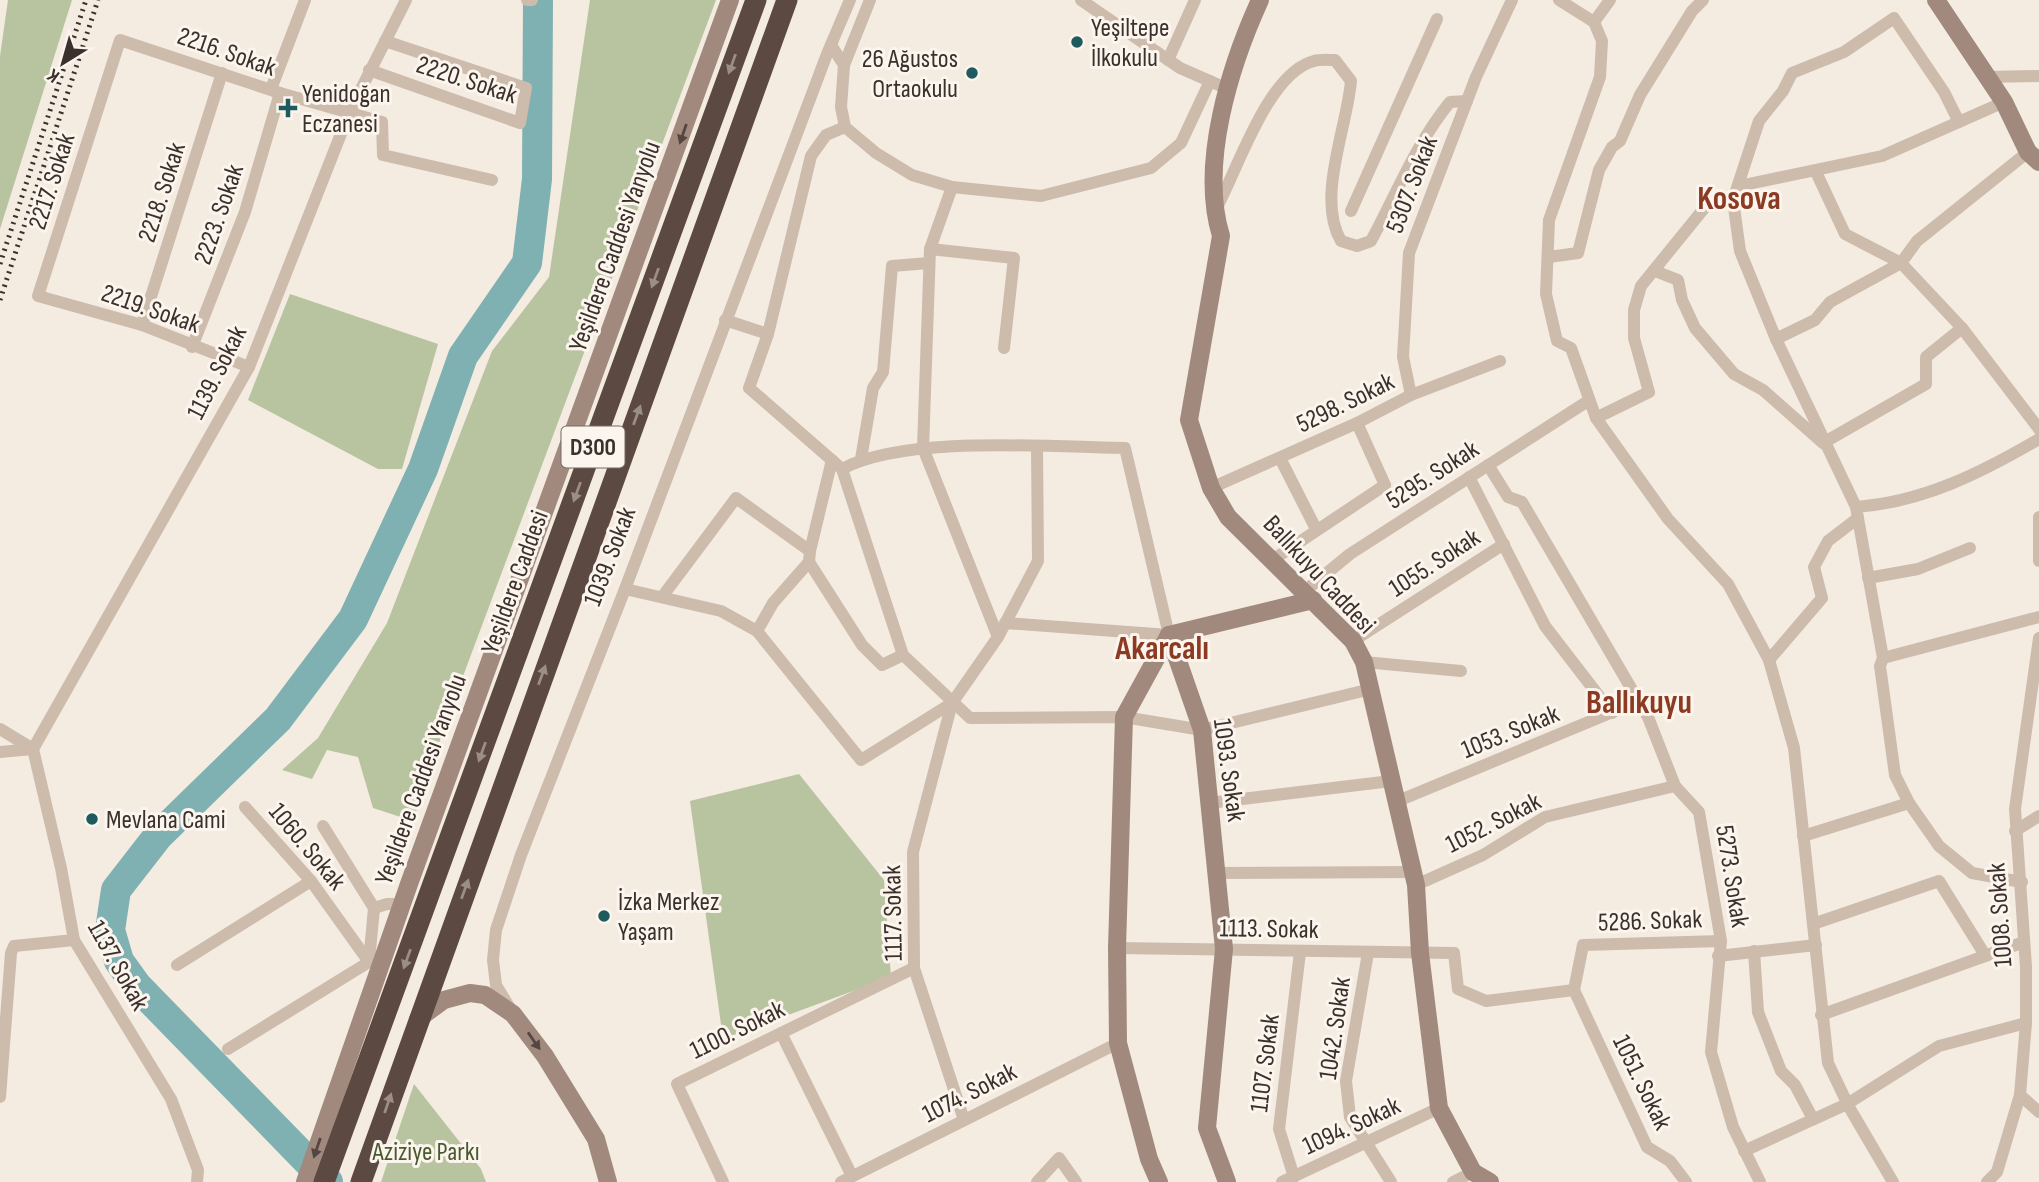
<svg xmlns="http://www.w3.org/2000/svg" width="2039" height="1182" viewBox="0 0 2039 1182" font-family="'Sofia Sans Condensed',sans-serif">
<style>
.green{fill:#b8c4a0}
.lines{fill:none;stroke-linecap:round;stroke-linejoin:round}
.river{stroke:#7fb0b2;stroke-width:30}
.street{stroke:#cdbbac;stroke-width:12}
.secondary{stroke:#a18a7d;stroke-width:18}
.highway{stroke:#5c4a42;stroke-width:21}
.rail{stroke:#3b302b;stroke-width:5;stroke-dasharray:2 5;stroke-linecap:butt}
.oneway{fill:#9c8e87}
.oneway2{fill:#544640}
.poi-dot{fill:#1f5a5e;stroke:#fbf5ee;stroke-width:2.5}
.labels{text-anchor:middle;stroke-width:6;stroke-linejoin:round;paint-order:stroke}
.shield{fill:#fbf5ee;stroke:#756b66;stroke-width:2}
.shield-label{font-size:24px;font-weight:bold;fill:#3b302b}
.poi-label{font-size:26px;fill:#3b302b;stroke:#fbf5ee;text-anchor:start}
.street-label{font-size:26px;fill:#3b302b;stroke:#fbf5ee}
.park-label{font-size:26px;fill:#4a5a2e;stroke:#fbf5ee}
.district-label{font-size:33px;font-weight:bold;fill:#8c3b22;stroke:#fbf5ee}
</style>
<rect width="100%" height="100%" fill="#f4ebe1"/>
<g class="green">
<polygon points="8,0 72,0 0,229 0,56"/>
<polygon points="590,0 716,0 447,719 413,821 373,808 358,757 327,750 312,779 282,770 318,738 387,623 492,351 549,277"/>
<polygon points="290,294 438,344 402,469 378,469 248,400"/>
<polygon points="799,774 884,880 891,977 723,1039 690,801"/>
<polygon points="414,1084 481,1169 486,1182 381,1182"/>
</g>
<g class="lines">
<polyline class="river" points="328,1182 137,986 119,961 110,930 116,890 158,836 278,719 353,619 423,469 463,356 527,263 537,179 538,0"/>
<g class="street">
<polyline points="527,0 532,0"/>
<polyline points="1081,0 1180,68 1228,89"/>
<polyline points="1559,0 1594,22"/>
<polyline points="1610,0 1594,22 1602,41 1600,77 1549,220 1546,294 1557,341 1571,348 1596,418 1668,519 1728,584 1769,660 1794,748 1828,1063 1849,1107 1893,1182"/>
<polyline points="831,45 844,65 841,107 845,127 876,153 912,175 952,187 1041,196 1151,168 1181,143 1210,81"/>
<polyline points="1168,60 1195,0"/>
<polyline points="844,65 870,0"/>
<polyline points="369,70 520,123 526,88 385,41"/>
<polyline points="1986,77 2039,76"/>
<polyline points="271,89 305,0"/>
<polyline points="1959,122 1944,92 1894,18 1844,52 1792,73 1783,91 1759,121 1733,200 1740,251 1776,339 1856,507 1883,658 1880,666 1895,775 1909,803 1939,846 1972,873 2022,882"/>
<polyline points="1816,172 1845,234 1901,263 1962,328 2039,429"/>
<polyline points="1739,186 1882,156 2004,102"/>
<polyline points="952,187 930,249 923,448 998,637"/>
<path d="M1215,211C1237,172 1267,73 1314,61C1320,59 1329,60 1335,60L1351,81C1347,128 1316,198 1341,241L1357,246L1371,241C1397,193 1415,145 1450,102L1467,101"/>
<polyline points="1351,211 1437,19"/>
<polyline points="930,249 1014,258 1004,348"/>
<polyline points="1549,257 1578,253 1599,170 1612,147 1620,141 1640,95 1692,11 1703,0"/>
<polyline points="1655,271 1678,280 1682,300 1695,328 1734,374 1763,390 1823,443 1926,384 1926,357 1962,328"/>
<polyline points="725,320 768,334 749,388 842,469 903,655 970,718 1124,717 1202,730 1371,689"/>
<polyline points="142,325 222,73"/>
<polyline points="768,334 811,156 826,135 845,127"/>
<polyline points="1776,339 1815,320 1830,302 1901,263 1917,241 2028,152"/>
<polyline points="192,347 245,212 280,93"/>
<polyline points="249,367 142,325 38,296 120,40 280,93 382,122 383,155 492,180"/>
<polyline points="1411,395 1403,357 1409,253 1476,77 1512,0"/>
<polyline points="1596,418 1649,392 1634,338 1634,310 1641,286 1706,206 1733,200"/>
<polyline points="1280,458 1316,529"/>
<polyline points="861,459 873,388 883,372 892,266 929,263"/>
<polyline points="1488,465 1508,497 1522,502 1648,717 1675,786 1699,812 1721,941 1711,1052 1733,1127 1760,1182"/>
<path d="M842,469C906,435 1050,447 1125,448L1169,635L1005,623"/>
<polyline points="1469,477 1545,626 1612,713"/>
<polyline points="1211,488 1357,423 1411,395 1500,361"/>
<path d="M1856,507C1923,502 1981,473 2039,439"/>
<polyline points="2039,517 2039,561"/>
<polyline points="810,551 832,460"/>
<polyline points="1274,559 1385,485 1357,423"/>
<polyline points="809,562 862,645 882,665 903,655"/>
<polyline points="1868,578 1918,569 1970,548"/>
<polyline points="625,589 721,611 757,631 861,760 952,703 998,637 1038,561 1037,447"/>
<polyline points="1305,591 1350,554 1588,401"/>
<polyline points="662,597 736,498 810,551 809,562 773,603 757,631"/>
<polyline points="1353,641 1504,544"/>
<polyline points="1883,658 2039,617"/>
<polyline points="1769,660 1822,598 1814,567 1828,541 1858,518"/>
<polyline points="1364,662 1461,671"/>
<polyline points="952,703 913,852 914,968 964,1120"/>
<polyline points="0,729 33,749 249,367 350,111 406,0"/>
<polyline points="0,752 33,749 61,868 74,940 171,1099 198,1170 197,1182"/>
<polyline points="1398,801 1639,701"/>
<polyline points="1209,803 1391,781"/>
<polyline points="245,807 311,881 369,962"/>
<polyline points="323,826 374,908 369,962"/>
<polyline points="2015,831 2039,816"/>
<polyline points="1803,836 1909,803"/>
<polyline points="1217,873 1412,872"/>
<polyline points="1416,885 1483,855 1545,817 1675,786"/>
<polyline points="374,908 387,904 402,904"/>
<polyline points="1813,924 1939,881 1985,955"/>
<polyline points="1117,948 1454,953 1458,989 1486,1001 1574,990"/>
<polyline points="1754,951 1758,1012 1781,1071 1795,1085 1813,1119"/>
<polyline points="1368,953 1346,1081 1350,1117 1391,1182"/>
<polyline points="1718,956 1816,945"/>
<polyline points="177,965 311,881"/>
<polyline points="1574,990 1647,1147 1670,1161 1686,1182"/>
<polyline points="1574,990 1583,945 1721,941"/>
<polyline points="511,1010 496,985 493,960 496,930 521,855 625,589 827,54 850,0"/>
<polyline points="1821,1015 2024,942"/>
<polyline points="781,1033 852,1176"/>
<polyline points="228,1049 369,962"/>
<polyline points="2020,1095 2039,1112"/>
<polyline points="0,1097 11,953 14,946 74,940"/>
<polyline points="1744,1151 1847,1104 1939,1046 2026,1023"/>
<polyline points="1294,1177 1279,1129 1300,952"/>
<polyline points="723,1182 677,1084 914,968"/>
<polyline points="841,1182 1118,1043"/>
<polyline points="1037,1182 1059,1158 1076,1182"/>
<polyline points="1282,1182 1439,1108"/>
<polyline points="1453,1182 1473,1172"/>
<polyline points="1987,1182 1997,1172 2020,1095 2026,1023 2026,967 2015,809 2039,638"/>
</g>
<g class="secondary">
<path d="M1260,0C1230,66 1199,164 1221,236L1189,420L1211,488L1228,517L1353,641L1364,662L1416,885L1420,953L1439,1108L1473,1172L1490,1182"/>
<polyline points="1936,0 2004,102 2028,152 2039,162"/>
<polyline points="1169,635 1202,730 1224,949 1207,1128 1227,1182"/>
<polyline points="1169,635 1313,600"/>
<polyline points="418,1019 444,1000 470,993 485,995 513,1014 545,1056 596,1139 608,1182"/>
<polyline points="305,1182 409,884 730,0"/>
<polyline points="1159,1182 1149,1159 1118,1043 1117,948 1124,717 1169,635"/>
</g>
<g class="highway">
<polyline points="324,1182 756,0"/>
<polyline points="361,1182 787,0"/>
</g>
<g class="rail">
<polyline points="0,264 86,0"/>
<polyline points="0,300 98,0"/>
</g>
</g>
<defs><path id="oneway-solid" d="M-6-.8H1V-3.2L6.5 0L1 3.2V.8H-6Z" transform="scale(1.75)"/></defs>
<g class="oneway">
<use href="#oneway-solid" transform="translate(732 64) rotate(110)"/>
<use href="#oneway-solid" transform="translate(655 278) rotate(110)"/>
<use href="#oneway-solid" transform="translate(637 415) rotate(-70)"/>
<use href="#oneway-solid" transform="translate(577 492) rotate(110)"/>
<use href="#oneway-solid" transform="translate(542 675) rotate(-70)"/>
<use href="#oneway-solid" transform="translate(482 752) rotate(110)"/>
<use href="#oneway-solid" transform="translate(465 889) rotate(-70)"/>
<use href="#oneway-solid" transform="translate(407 959) rotate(110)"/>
<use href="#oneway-solid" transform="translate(388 1103) rotate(-71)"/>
</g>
<g class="oneway2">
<use href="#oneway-solid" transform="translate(683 134) rotate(109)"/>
<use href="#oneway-solid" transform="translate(534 1041) rotate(55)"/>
<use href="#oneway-solid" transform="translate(317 1148) rotate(109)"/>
</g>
<g class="poi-dot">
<circle cx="1077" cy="42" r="7"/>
<circle cx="972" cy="73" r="7"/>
<path d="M284.5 97.5h7v7h7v7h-7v7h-7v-7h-7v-7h7z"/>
<circle cx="92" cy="819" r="7"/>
<circle cx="604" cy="916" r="7"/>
</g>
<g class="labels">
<rect class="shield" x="561.5" y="426.5" width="63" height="41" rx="5"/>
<g class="shield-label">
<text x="593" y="455">D300</text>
</g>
<g class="poi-label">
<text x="1091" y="36">Yeşiltepe<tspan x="1091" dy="30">İlkokulu</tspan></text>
<text x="958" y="67" text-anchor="end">26 Ağustos<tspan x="958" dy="30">Ortaokulu</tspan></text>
<text x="302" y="102">Yenidoğan<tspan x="302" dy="30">Eczanesi</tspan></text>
<text x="106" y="828">Mevlana Cami</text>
<text x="618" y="910">İzka Merkez<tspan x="618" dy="30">Yaşam</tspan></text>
</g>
<g class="street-label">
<text transform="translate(227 51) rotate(19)" y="9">2216. Sokak</text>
<text transform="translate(467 79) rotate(18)" y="9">2220. Sokak</text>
<text transform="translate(51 181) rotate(-72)" y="9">2217. Sokak</text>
<text transform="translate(1411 184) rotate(-69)" y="9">5307. Sokak</text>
<text transform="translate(161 192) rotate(-72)" y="9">2218. Sokak</text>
<text transform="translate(218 214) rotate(-71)" y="9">2223. Sokak</text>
<text transform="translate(614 246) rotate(-70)" y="9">Yeşildere Caddesi Yanyolu</text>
<text transform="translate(151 308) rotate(19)" y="9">2219. Sokak</text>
<text transform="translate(216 372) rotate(-63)" y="9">1139. Sokak</text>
<text transform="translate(1345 402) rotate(-26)" y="9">5298. Sokak</text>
<text transform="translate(1432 474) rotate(-33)" y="9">5295. Sokak</text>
<text transform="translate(609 556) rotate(-69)" y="9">1039. Sokak</text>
<text transform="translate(1434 562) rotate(-33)" y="9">1055. Sokak</text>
<text transform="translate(1320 574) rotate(47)" y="9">Ballıkuyu Caddesi</text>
<text transform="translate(514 582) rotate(-70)" y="9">Yeşildere Caddesi</text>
<text transform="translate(1510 731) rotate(-22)" y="9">1053. Sokak</text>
<text transform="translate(1230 770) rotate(82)" y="9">1093. Sokak</text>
<text transform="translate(420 779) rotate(-70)" y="9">Yeşildere Caddesi Yanyolu</text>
<text transform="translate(1493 822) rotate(-27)" y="9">1052. Sokak</text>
<text transform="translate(308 846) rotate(50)" y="9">1060. Sokak</text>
<text transform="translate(1733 876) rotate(81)" y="9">5273. Sokak</text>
<text transform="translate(892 913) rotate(-91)" y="9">1117. Sokak</text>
<text transform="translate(1999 915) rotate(-94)" y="9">1008. Sokak</text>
<text transform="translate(1650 920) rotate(-2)" y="9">5286. Sokak</text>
<text transform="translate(1269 928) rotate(1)" y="9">1113. Sokak</text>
<text transform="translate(119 965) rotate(61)" y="9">1137. Sokak</text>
<text transform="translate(1334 1028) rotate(-82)" y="9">1042. Sokak</text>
<text transform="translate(737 1029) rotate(-26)" y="9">1100. Sokak</text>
<text transform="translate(1264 1063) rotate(-83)" y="9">1107. Sokak</text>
<text transform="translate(1643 1082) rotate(64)" y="9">1051. Sokak</text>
<text transform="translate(969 1092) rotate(-27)" y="9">1074. Sokak</text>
<text transform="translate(1351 1125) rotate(-25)" y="9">1094. Sokak</text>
</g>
<g class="park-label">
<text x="426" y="1160">Aziziye Parkı</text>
</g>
<g class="district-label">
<text x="1739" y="209">Kosova</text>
<text x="1162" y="659">Akarcalı</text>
<text x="1639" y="713">Ballıkuyu</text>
</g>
</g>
<g transform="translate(63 63) rotate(217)" stroke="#fbf5ee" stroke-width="5" paint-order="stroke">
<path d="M0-5L12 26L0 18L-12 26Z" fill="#3b302b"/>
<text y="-10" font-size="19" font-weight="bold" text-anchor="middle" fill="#3b302b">K</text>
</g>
</svg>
